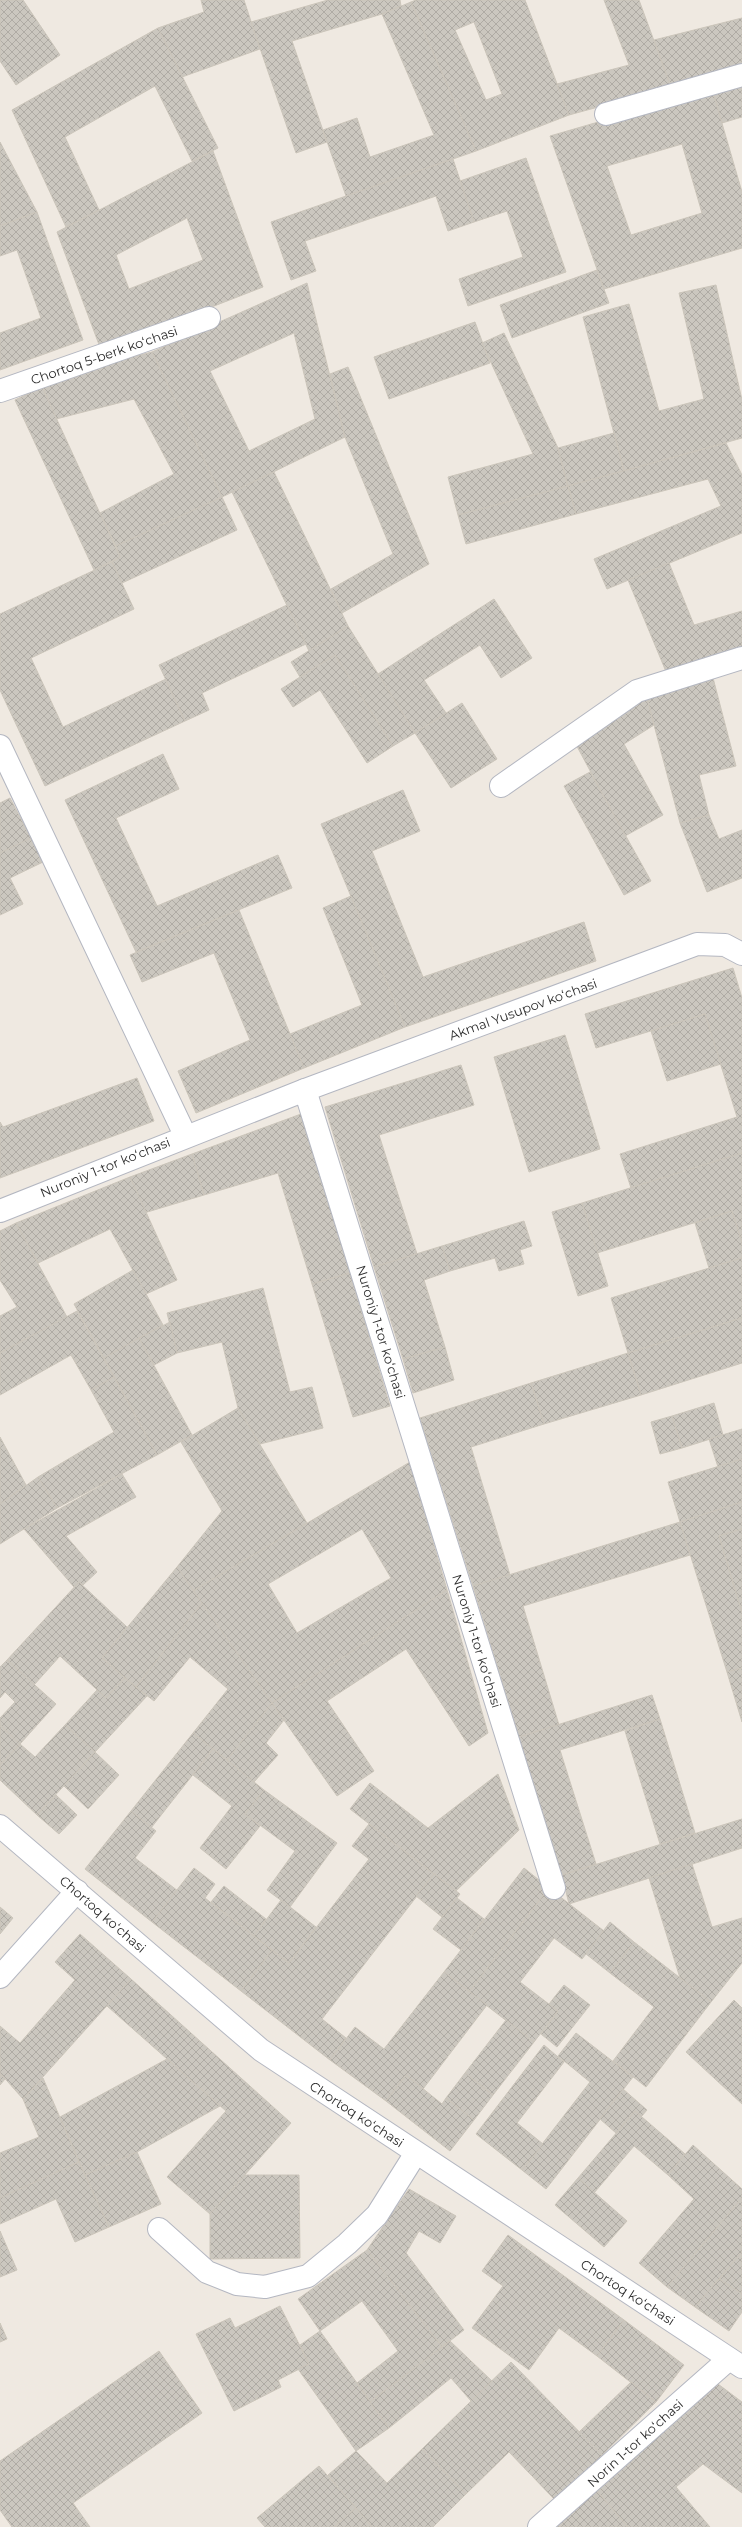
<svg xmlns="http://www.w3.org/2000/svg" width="742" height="2527" viewBox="0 0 742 2527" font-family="Montserrat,sans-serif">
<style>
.building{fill:url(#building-cross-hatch);stroke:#cbc5ba;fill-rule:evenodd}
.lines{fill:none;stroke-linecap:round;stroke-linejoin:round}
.minor-casing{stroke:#b4b7c1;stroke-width:24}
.tertiary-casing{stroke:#b4b7c1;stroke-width:24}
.secondary-casing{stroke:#b4b7c1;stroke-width:24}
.minor{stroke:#fff;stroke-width:22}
.tertiary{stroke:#fff;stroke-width:22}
.secondary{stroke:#fff;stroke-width:22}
.labels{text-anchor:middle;stroke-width:4;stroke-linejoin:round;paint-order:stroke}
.street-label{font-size:13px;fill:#2e2e2e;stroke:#fff}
</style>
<defs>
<pattern id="building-cross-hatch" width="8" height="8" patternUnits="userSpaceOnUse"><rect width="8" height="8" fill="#cbc7bf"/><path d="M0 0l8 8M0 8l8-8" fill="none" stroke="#afaba4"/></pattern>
</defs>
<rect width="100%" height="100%" fill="#efe9e1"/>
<g class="building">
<polygon points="0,0 23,0 60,55 16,85 0,61"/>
<polygon points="201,0 244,0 260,49 182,77 158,28 204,12"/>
<polygon points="328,0 400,0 401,6 382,14 292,41 327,142 296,153 251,22"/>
<path d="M416,0H525L569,115L476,151L411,2ZM474,22L502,94L486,100L455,30Z"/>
<polygon points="604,0 639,0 671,87 569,115 557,84 629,65"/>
<polygon points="411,2 476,151 346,196 323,130 357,118 370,157 434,135 382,14"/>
<polygon points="742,18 742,69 671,87 654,40"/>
<polygon points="158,28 218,148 192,161 155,86 65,137 99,210 66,227 12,110"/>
<polygon points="742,80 742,117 722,123 712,89"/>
<path d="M712,89L742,192V248L604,289L550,136ZM682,144L702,213L631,235L607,166Z"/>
<polygon points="0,142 37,212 0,226"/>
<path d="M213,151L263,287L101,350L57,232ZM187,218L203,260L129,289L116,255Z"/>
<polygon points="526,158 566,272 468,306 459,279 523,257 507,211 474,222 460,181"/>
<polygon points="453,159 474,222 448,231 436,196 305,241 316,271 291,280 271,222"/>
<polygon points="37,212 83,340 0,370 0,333 41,318 17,250 0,256 0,226"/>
<polygon points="597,270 609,303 512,338 500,305"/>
<path d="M307,283L345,437L222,497L152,352ZM294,333L315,419L249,451L210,371Z"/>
<polygon points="716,285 742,400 742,438 624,471 583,317 629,304 659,411 704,399 679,293"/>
<polygon points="475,322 490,363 389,399 374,357"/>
<polygon points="504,333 558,448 568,486 458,515 448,477 533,454 482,343"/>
<polygon points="152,352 222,497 116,546 100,513 174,474 134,399 56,419 40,380"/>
<polygon points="348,367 429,564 342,613 331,589 393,554 345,437 330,374"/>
<polygon points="42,387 120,557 94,570 15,400"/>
<polygon points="614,433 624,471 568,486 558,448"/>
<polygon points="726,443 742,475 742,533 607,589 594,559 721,506 708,479 576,514 568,486"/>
<polygon points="274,472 348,626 309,651 232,492"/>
<polygon points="568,486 576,514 466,544 458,515"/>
<polygon points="222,497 237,530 122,583 112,562 120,557 116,546"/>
<polygon points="112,562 134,609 31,658 63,727 166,679 185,721 45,786 0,690 0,614"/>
<polygon points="669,563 694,625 742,611 742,653 667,674 628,580"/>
<polygon points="494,599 532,658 501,678 480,645 424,680 446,713 415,733 378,674"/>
<polygon points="287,605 306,644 202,693 209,710 185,721 159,665"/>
<polygon points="348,626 415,733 393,746 335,655 300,677 291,662"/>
<polygon points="335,655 393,746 367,763 320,690 293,707 281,689"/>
<polygon points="712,674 736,766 699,775 709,815 680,823 645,691"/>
<polygon points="645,691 654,725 624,744 663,815 625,836 572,737"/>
<polygon points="462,703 497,759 451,788 415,733"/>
<polygon points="163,754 179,789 116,818 157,906 278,855 292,888 136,952 65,800"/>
<polygon points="590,772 651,881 624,895 564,786"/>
<polygon points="403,790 420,831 372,851 423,977 584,922 596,961 405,1027 321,824"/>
<polygon points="10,798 31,838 0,853 0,803"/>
<polygon points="709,815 719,839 742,830 742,878 707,892 680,823"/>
<polygon points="31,838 43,862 10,878 23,904 0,915 0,853"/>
<polygon points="351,896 405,1027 304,1068 290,1034 362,1005 323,908"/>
<polygon points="239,910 304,1068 196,1113 178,1071 250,1040 214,953 142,982 130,955"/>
<polygon points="733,968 742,998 742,1153 631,1188 620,1154 737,1117 705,1014 596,1048 585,1014"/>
<polygon points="705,1014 721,1064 667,1081 651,1031"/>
<polygon points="565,1035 600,1149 529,1172 494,1057"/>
<polygon points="461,1065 474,1105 379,1135 417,1254 374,1267 325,1107"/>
<polygon points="137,1078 154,1121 0,1178 0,1122 3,1127"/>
<polygon points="301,1114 350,1273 312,1284 278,1173 204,1195 192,1154"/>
<polygon points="742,1153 742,1243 732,1211 597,1253 582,1203"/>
<polygon points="192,1154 204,1195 144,1213 130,1177"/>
<polygon points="130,1177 177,1280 146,1294 110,1229 38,1263 16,1223"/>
<polygon points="582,1203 608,1286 578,1296 552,1212"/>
<polygon points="732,1211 742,1243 742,1258 709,1268 695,1223"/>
<polygon points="524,1221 532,1246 520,1250 524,1264 499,1271 495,1258 450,1271 442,1246"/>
<polygon points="16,1223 67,1317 0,1353 0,1316 17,1307 0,1280 0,1231"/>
<polygon points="442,1246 450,1271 424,1280 445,1347 403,1359 374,1267"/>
<polygon points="742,1258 742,1318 628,1353 611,1298"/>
<polygon points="133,1270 163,1325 104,1358 74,1304"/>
<polygon points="350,1273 390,1406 353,1417 312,1284"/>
<polygon points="263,1288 290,1392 312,1387 323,1428 260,1444 238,1408 222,1342 177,1353 167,1313"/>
<polygon points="77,1311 114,1377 91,1390 71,1355 0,1395 0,1353"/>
<polygon points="742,1318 742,1363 641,1395 628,1353"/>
<polygon points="170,1322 177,1353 154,1365 139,1338"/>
<polygon points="139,1338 192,1435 157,1455 104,1358"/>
<polygon points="445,1347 454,1380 413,1393 403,1359"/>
<polygon points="628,1353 641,1395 544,1424 531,1383"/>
<polygon points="114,1377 157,1455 57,1508 38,1477 114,1432 91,1390"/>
<polygon points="531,1383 544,1424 471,1447 510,1575 473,1586 420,1418"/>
<polygon points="714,1403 723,1435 682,1448 672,1416"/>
<polygon points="238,1408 307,1523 193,1591 177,1567 222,1511 181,1442"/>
<polygon points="672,1416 682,1448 660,1454 651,1422"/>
<polygon points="742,1429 742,1459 718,1467 709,1439"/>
<polygon points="0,1437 26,1485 0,1504"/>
<polygon points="742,1459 742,1502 680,1522 668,1482"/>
<path d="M410,1462L447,1590L272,1703L193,1591ZM362,1529L391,1578L297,1633L268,1584Z"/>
<polygon points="122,1474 136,1497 66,1536 97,1572 83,1585 79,1582 74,1587 24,1529"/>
<polygon points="38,1477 57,1508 0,1544 0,1504"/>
<polygon points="742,1502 742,1529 719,1536 742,1612 742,1668 727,1672 680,1522"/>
<polygon points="680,1522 690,1555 523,1606 559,1725 519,1737 473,1586"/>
<polygon points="742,1529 742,1612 719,1536"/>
<polygon points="177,1567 202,1603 136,1687 102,1658"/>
<polygon points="79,1582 127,1627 102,1658 125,1678 106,1698 60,1656 34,1685 7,1660"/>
<polygon points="447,1590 488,1733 469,1746 406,1649 327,1701 374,1771 337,1796 272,1703"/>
<polygon points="202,1603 272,1703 227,1760 193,1733 228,1689 190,1657 154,1701 136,1687"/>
<polygon points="7,1660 56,1704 20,1744 0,1725 0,1718 15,1702 5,1692 0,1698 0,1667"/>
<polygon points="742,1668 742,1722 727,1672"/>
<polygon points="125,1678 147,1696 95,1752 65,1725 97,1690 106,1698"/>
<polygon points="652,1695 660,1719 560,1750 596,1864 562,1875 519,1737"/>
<polygon points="272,1703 284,1720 266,1743 278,1755 254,1782 227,1760"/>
<polygon points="660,1719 695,1833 660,1844 625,1731"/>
<polygon points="0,1725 20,1744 0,1765"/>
<polygon points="65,1725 95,1752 37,1815 0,1780 0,1765 20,1744 35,1757"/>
<polygon points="193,1733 213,1749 151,1828 131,1811"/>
<polygon points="213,1749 264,1790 245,1814 260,1826 226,1869 200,1848 232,1806 193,1775"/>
<polygon points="95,1752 119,1775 88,1809 64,1786"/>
<polygon points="498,1774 519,1830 456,1891 350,1809 370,1783 428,1828"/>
<polygon points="264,1790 337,1843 290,1907 267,1890 295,1851 245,1814"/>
<polygon points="56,1795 77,1815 59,1834 37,1815"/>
<polygon points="131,1811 156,1831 135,1858 178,1891 152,1922 85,1869"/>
<polygon points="742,1819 742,1848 569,1904 562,1875"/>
<polygon points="369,1824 434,1874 322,2019 346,2038 330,2060 241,1991 272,1950 289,1963 369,1859 352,1846"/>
<polygon points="692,1864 712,1927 742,1918 742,1963 711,2002 680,1978 649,1878"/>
<polygon points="194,1868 215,1884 205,1898 272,1950 241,1991 152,1922"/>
<polygon points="524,1868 549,1888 469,1992 444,1972"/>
<polygon points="434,1874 460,1894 442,1917 416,1896"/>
<polygon points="224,1886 266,1919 254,1936 211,1902"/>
<polygon points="549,1888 604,1931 582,1959 554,1938 520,1982 558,2011 534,2042 469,1992"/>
<polygon points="457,1898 484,1919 461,1950 433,1929"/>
<polygon points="281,1900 316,1927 289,1963 254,1936"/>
<polygon points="0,1907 13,1918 0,1934"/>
<polygon points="610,1922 634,1942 610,1973 586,1954"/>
<polygon points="80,1934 131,1979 23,2099 0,2073 0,2026 20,2043 75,1980 55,1962"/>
<polygon points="634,1942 711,2002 646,2087 613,2061 654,2007 610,1973"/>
<polygon points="444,1972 487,2005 423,2089 406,2075 386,2101 330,2060 355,2027 384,2049"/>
<polygon points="131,1979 291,2123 210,2214 167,2177 226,2111 107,2006"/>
<polygon points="564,1985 590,2005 557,2047 541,2034 558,2011 549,2004"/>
<polygon points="734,2000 742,2008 742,2104 686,2052"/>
<polygon points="506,2020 534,2042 493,2095 465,2073"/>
<polygon points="576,2033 633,2077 546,2189 522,2170 590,2082 558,2056"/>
<polygon points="544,2045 564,2062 517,2123 543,2144 522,2170 476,2134"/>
<polygon points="167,2059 220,2106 137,2152 85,2175 60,2117"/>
<polygon points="0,2073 5,2079 0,2085"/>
<polygon points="465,2073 493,2095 474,2120 446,2098"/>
<polygon points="406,2075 442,2104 446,2098 474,2120 450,2151 386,2101"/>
<polygon points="43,2078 79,2162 0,2198 0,2153 39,2137 23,2099"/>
<polygon points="623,2089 647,2110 641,2117 635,2111 616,2133 600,2119"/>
<polygon points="635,2111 685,2154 668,2175 634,2146 594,2193 578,2178"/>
<polygon points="693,2145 742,2189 742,2198 667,2287 639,2263 694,2199 668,2175"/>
<polygon points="137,2152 161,2204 109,2227 85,2175"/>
<polygon points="79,2162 109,2227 75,2242 56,2199 0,2224 0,2198"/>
<polygon points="245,2175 299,2175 300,2258 210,2259 210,2214"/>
<polygon points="578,2178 627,2221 604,2247 555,2205"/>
<polygon points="409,2189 456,2216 440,2243 419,2231 406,2253 464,2330 442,2347 367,2250"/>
<polygon points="742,2198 742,2252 695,2307 667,2287"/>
<polygon points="0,2231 17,2270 0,2277"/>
<polygon points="508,2235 624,2320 597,2356 559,2328 529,2370 472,2328 503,2286 482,2271"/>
<polygon points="367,2250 442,2347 370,2402 357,2383 398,2351 362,2301 320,2331 298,2299"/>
<polygon points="742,2252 742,2294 719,2279"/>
<polygon points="719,2279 742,2294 742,2312 729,2331 695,2307"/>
<polygon points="280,2306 309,2364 278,2380 281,2387 234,2411 196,2334 230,2318 235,2328"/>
<polygon points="624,2320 684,2365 656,2402 597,2356"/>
<polygon points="0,2323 7,2339 0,2342"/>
<polygon points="320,2331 389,2428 356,2451 298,2369 309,2364 300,2345"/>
<polygon points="450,2341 492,2381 471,2401 451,2378 389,2428 370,2402"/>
<polygon points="159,2351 202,2413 73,2503 90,2527 12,2527 0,2510 0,2461"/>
<polygon points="511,2362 602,2455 555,2500 509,2452 466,2494 422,2449"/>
<polygon points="631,2382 656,2402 602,2455 579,2432"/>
<polygon points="718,2384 742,2402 742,2493 703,2464 676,2487 710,2527 628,2527 596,2490"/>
<polygon points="422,2449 466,2494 433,2527 372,2527 328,2475 356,2451 387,2483"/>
<polygon points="319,2466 356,2508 334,2527 265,2527 257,2518"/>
<polygon points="596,2490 628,2527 553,2527"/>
<polygon points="356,2508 372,2527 334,2527"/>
</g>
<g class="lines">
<defs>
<g id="minor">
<polyline points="606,114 742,75"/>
<polyline points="0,391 209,318"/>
<polyline points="0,746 185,1135"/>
<polyline points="501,786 637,691 742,658"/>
<polyline points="305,1090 697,944 725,945 742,954"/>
<polyline points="0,1211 305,1090 554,1888"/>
<polyline points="0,1977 77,1891"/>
<polyline points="159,2229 207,2272 237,2284 265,2287 308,2276 347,2244 377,2215 416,2153"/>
</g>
<polyline id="tertiary" points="539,2527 729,2359"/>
<polyline id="secondary" points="0,1826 261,2050 742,2367"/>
</defs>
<use href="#minor" class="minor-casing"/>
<use href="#tertiary" class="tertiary-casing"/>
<use href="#secondary" class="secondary-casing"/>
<use href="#minor" class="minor"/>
<use href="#tertiary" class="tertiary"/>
<use href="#secondary" class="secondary"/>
</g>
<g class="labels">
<g class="street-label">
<text transform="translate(104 355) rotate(-19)" y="5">Chortoq 5-berk koʻchasi</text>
<text transform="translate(523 1009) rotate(-20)" y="5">Akmal Yusupov koʻchasi</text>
<text transform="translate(105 1167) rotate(-22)" y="5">Nuroniy 1-tor koʻchasi</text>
<text transform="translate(381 1332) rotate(73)" y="5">Nuroniy 1-tor koʻchasi</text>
<text transform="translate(477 1641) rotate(73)" y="5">Nuroniy 1-tor koʻchasi</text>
<text transform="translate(103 1914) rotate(41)" y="5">Chortoq koʻchasi</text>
<text transform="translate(357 2114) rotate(33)" y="5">Chortoq koʻchasi</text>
<text transform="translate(628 2292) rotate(33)" y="5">Chortoq koʻchasi</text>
<text transform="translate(635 2443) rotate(-42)" y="5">Norin 1-tor koʻchasi</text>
</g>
</g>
</svg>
